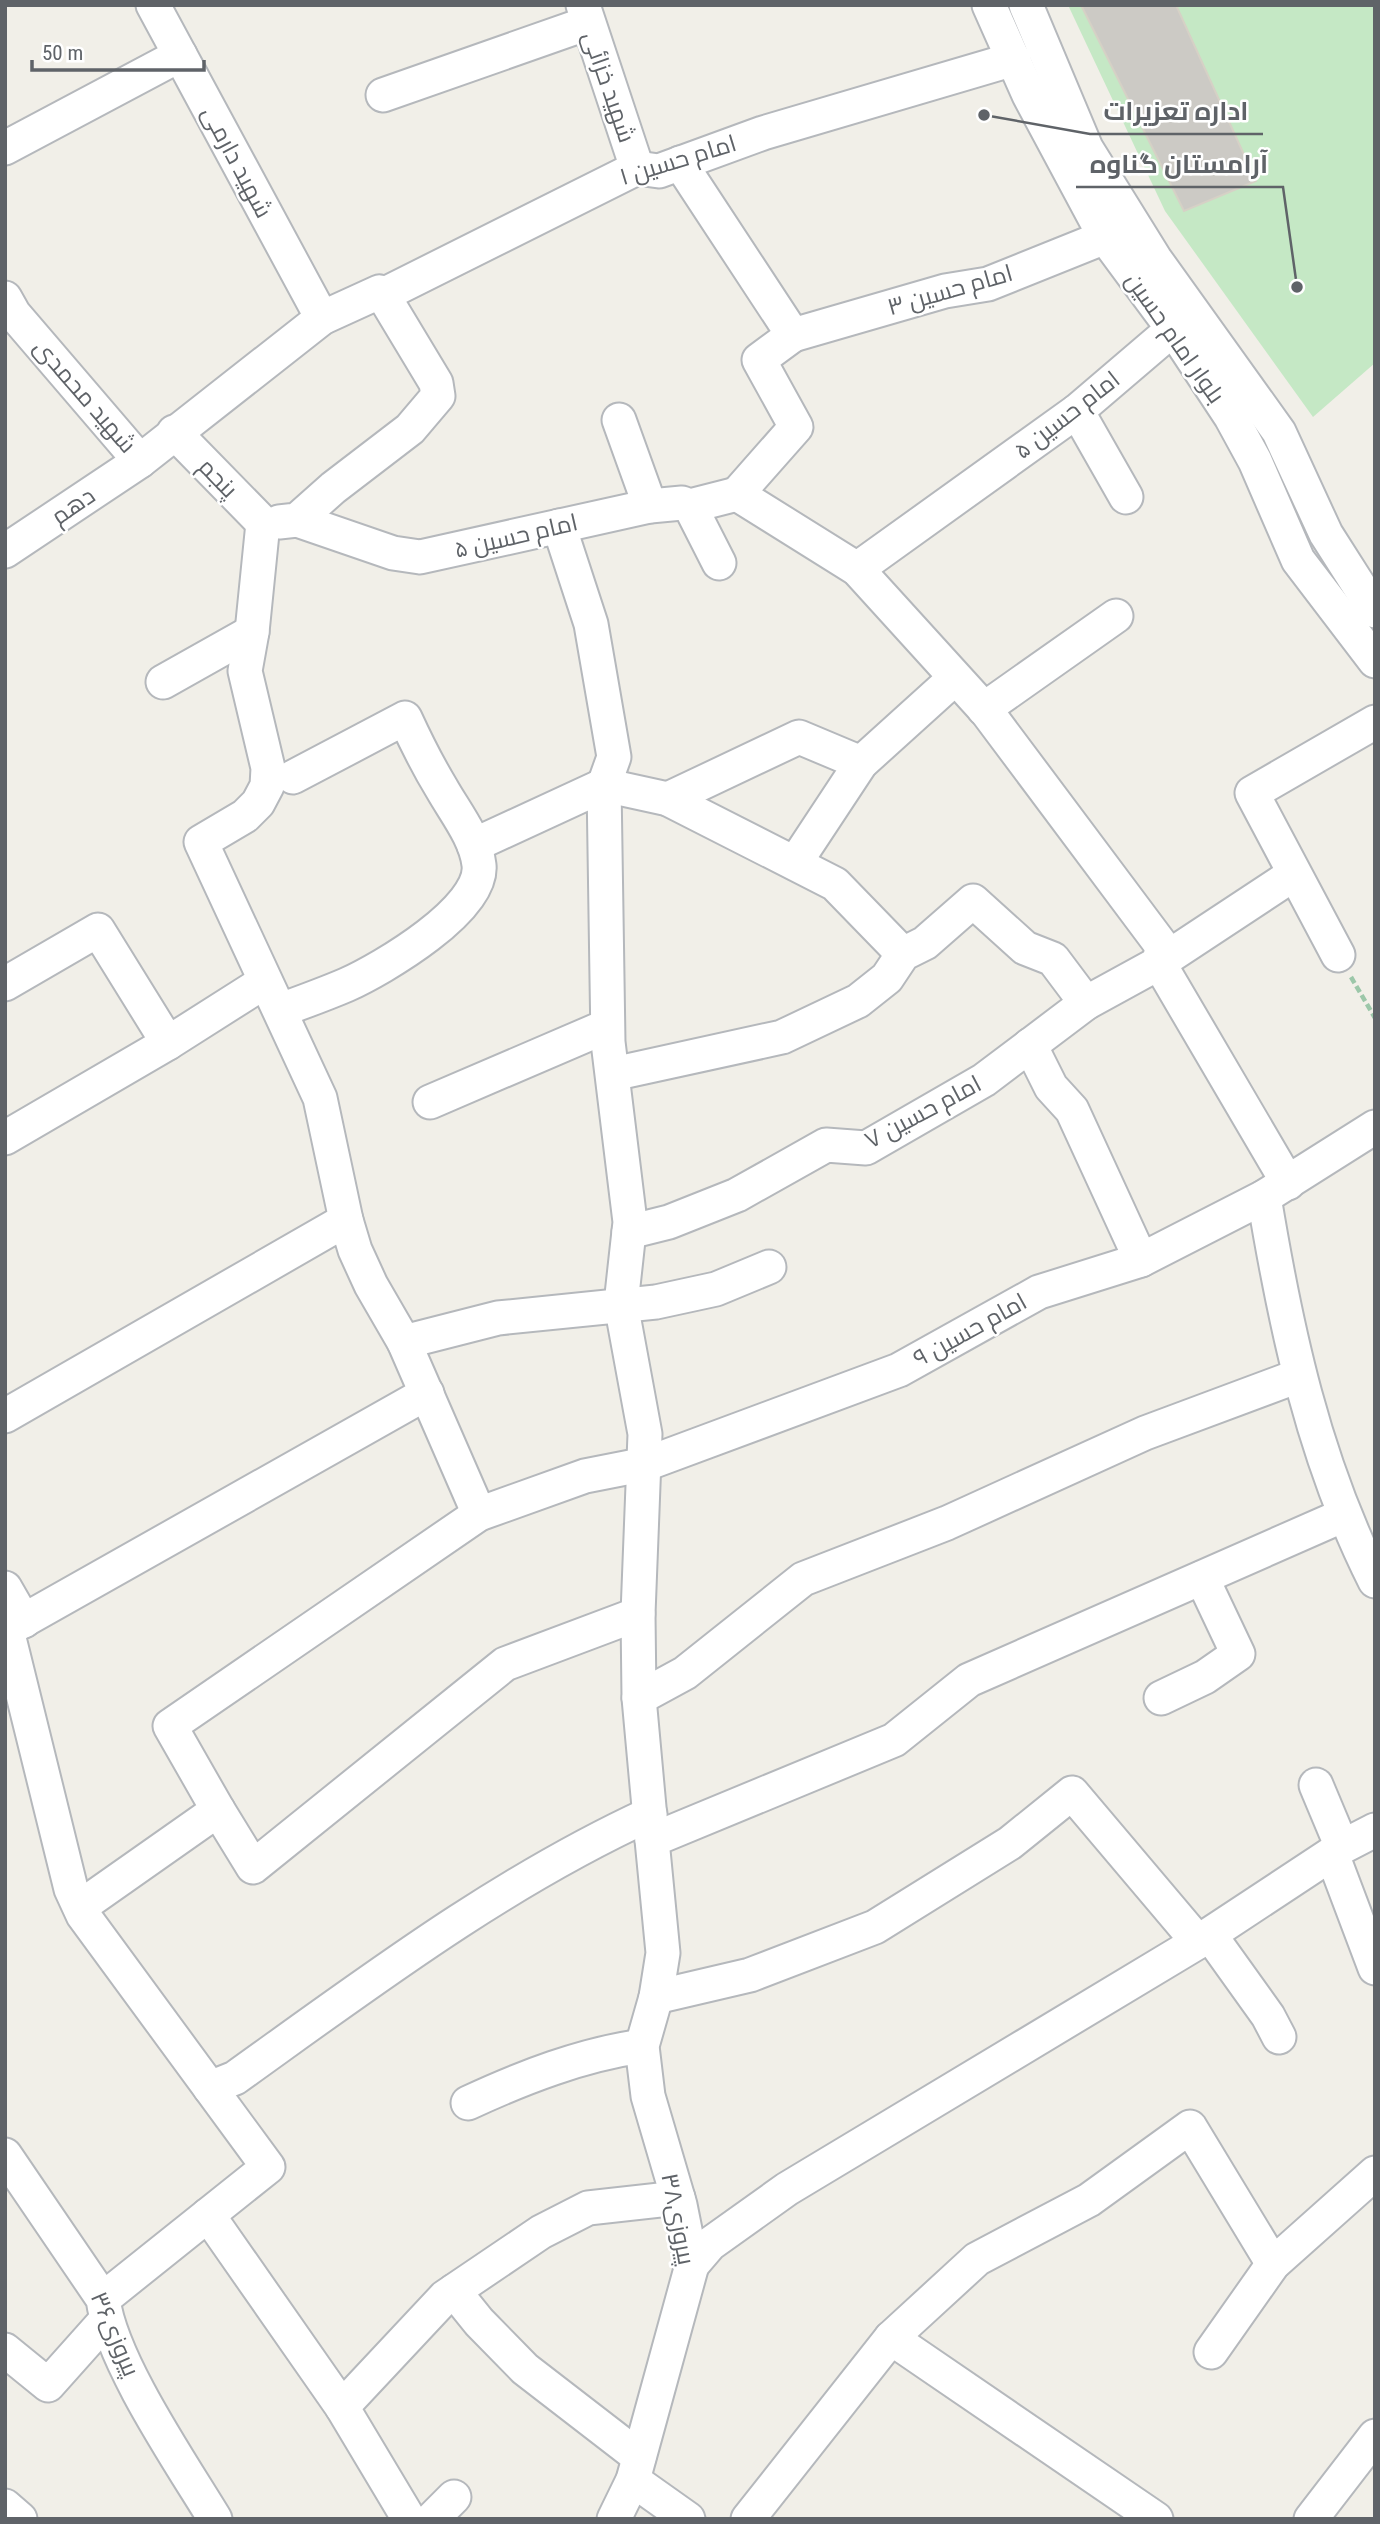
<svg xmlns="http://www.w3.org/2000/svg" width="1380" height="2524" viewBox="0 0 1380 2524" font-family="'Roboto Condensed',Cairo,sans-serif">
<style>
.green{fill:#c5e8c5}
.building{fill:#cccac5;stroke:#d6d1c6;stroke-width:2}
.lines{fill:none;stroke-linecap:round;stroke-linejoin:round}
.minor-casing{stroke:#b5b8bc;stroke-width:37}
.path{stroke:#9cc7a9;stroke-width:4.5;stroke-dasharray:7 3.5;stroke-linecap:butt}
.minor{stroke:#fff;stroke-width:33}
.labels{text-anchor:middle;stroke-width:5;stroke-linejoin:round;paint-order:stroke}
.street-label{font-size:24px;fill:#5f6368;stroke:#fff}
.leader{fill:none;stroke:#5f6368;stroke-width:2.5}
.callout-dot{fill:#5f6368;stroke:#fff;stroke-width:2.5}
.callout-label{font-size:26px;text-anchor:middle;font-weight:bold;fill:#5f6368;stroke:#fff;stroke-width:5;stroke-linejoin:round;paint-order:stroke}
</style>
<rect width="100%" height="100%" fill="#f1efe8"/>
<polygon class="green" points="1068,5 1375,5 1375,363 1313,417 1165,211"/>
<polygon class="building" points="1081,5 1176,5 1256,181 1184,211"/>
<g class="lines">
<defs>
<g id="minor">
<polyline points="153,5 322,318"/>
<polyline points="583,5 637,168"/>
<polyline points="989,5 1029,95 1105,237 1173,329 1231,417 1255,461 1298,560 1375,661"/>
<polyline points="1026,5 1086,148 1155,259 1279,432 1326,534 1375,611"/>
<polyline points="383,95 588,23"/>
<polyline points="5,148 180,55"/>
<polyline points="680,163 793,335 759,360 796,427 737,494 857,569 987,712 1162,946 1159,963 1288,1183"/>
<polyline points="5,298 14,314 140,461"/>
<polyline points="793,335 945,291 988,284 1105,237"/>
<polyline points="1077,411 1126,497"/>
<polyline points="619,420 650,506"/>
<polyline points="174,432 263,523"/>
<polyline points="690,506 719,563"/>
<polyline points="297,520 393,553 420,557 650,506 682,503 690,506 737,494"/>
<polyline points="279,522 297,520 333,488 410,429 438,396 436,383 383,295"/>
<polyline points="263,523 252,632 245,671 268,768 267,786 258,803 245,816 201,842 320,1098 346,1220 355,1250 371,1285 404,1342 479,1514"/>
<polyline points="559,526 591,624 614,757 604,785 668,799 835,884 903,954"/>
<polyline points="5,551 140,461 322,318 379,292 383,295 637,168 659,171 763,133 1014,59"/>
<polyline points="857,569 1077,411 1173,329"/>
<polyline points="163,682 252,632"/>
<polyline points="984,709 1116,616"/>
<polyline points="668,799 799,737 861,763"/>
<polyline points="474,845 604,785 608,1042 630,1222 621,1304 645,1434 638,1614 639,1698 652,1840"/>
<polyline points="795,863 861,763 955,678"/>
<polyline points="1338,955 1252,793 1375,722"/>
<polyline points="5,984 98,930 168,1043"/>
<path d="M281,1010C303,1002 325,994 346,985C382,969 484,909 479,865C476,838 455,812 442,789C428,766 416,742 405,718L293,777"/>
<polyline points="1030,1045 1051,1087 1072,1110 1141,1260"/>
<polyline points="613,1074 782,1037 858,1001 887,978 903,954 925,943 973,901 1025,948 1053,959 1086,1003"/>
<polyline points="430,1102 607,1026"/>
<polyline points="5,1138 168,1043 264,982"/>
<path d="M1264,1197C1286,1330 1314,1460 1375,1581"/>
<polyline points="629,1232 669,1222 737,1195 826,1145 866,1148 984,1080 1086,1003 1159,963 1294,874"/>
<polyline points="404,1342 498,1318 656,1302 716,1289 769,1267"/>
<polyline points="5,1416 346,1220"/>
<polyline points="5,1588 24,1621"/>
<polyline points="639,1698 685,1673 803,1579 947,1523 1145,1433 1298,1376"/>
<polyline points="1161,1698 1205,1677 1238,1654 1202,1578"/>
<polyline points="1316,1785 1342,1847"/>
<polyline points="218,1810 253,1867 505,1664 638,1614"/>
<polyline points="1332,1854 1375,1968"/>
<polyline points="80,1907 218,1810 170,1726 479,1514 585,1476 646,1464 899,1370 1039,1292 1141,1260 1264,1197 1375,1127"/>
<polyline points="1210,1935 1268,2016 1279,2037"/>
<polyline points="656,1997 750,1975 875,1927 1010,1843 1072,1793 1198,1942"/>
<path d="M210,2088L235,2078C369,1982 500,1883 650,1814"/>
<path d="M468,2103C524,2077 581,2055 642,2046"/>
<path d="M5,2155L103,2299C111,2361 181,2463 215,2519"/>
<polyline points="208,2215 342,2407"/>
<polyline points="692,2265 710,2244 787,2189 1198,1942 1342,1847 1375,1830"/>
<polyline points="454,2291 479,2322 525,2369 639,2457"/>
<polyline points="103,2299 268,2167 83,1915 71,1889 7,1630 427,1393"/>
<polyline points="891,2338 1156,2519"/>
<polyline points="5,2350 48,2385 106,2320"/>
<polyline points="1211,2352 1273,2264 1375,2173"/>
<polyline points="633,2480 688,2519"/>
<polyline points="5,2506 20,2519"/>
<polyline points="409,2519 342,2407 445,2297 541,2232 588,2208 678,2198"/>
<polyline points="432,2519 454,2497"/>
<polyline points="614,2519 633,2480 692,2265 680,2205 648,2096 642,2046 656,1997 663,1953 652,1840 894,1740 969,1680 1344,1515"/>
<polyline points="748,2519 891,2338 977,2259 1089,2200 1190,2127 1273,2264"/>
<polyline points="1311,2519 1375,2436"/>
</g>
</defs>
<use href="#minor" class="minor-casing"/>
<polyline class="path" points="1351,977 1375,1018"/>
<use href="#minor" class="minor"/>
</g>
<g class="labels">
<g class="street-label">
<text transform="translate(609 87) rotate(71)" y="8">شهید خزائی</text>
<text transform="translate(678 160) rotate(-17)" y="8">امام حسین ۱</text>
<text transform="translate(237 162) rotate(62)" y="8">شهید دارمی</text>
<text transform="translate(950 290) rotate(-16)" y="8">امام حسین ۳</text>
<text transform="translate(1175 338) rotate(55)" y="8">بلوار امام حسین</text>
<text transform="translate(85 396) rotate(49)" y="8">شهید محمدی</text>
<text transform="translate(1067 415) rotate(-38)" y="8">امام حسین ۵</text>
<text transform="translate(218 478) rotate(46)" y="8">پنجم</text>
<text transform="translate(73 506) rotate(-34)" y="8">دهم</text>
<text transform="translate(516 536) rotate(-13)" y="8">امام حسین ۵</text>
<text transform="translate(923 1112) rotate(-28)" y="8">امام حسین ۷</text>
<text transform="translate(970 1330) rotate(-29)" y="8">امام حسین ۹</text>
<text transform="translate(678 2219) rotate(79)" y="8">پیروزی۳۸</text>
<text transform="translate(115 2334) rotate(67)" y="8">پیروزی۳۶</text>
</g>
</g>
<path class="leader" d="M984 115L1090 134H1263M1297 287L1283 187H1076"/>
<g class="callout-dot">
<circle cx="984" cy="115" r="7"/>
<circle cx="1297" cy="287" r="7"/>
</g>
<g class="callout-label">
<text x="1176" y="120">اداره تعزیرات</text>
<text x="1179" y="173">آرامستان گناوه</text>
</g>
<rect width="1380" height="2524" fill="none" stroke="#5f6368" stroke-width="14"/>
<path d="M32 60v10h172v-10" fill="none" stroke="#5f6368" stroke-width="3.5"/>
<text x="42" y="60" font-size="21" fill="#5f6368" stroke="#ffffff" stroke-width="5" paint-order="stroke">50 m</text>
</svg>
